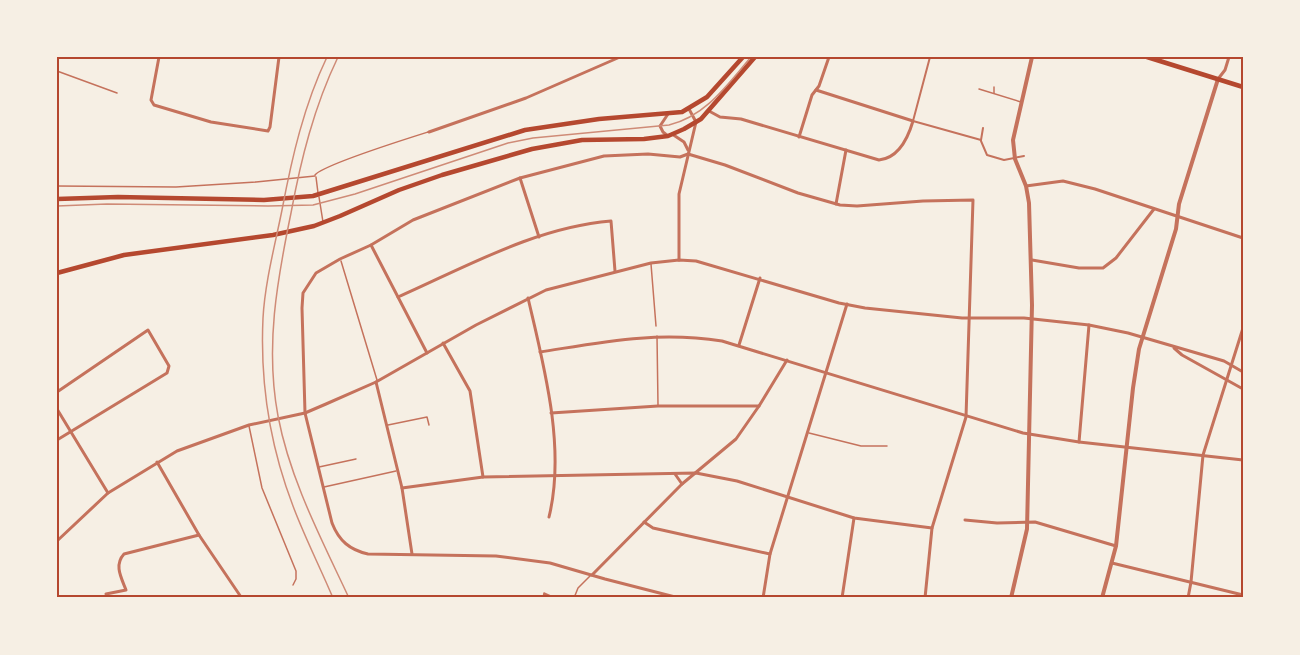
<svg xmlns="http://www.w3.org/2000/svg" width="1300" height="655" viewBox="0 0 1300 655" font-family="'DM Sans',sans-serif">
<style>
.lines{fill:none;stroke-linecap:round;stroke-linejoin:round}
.service{stroke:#c5725c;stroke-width:1.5}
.pedestrian{stroke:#c5725c;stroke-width:2}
.minor{stroke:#c5725c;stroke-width:3}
.tertiary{stroke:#c5725c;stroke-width:4}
.secondary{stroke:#b5482f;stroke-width:4.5}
.tram{stroke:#cf8b77;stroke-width:1.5}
.rail{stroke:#cf8b77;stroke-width:1.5}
.neatline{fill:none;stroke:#b5482f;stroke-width:2}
</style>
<rect width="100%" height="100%" fill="#f6efe4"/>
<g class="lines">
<g class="service">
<polyline points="57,71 117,93"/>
<polyline points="994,87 994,93"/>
<polyline points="979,89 1021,102"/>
<path d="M315,175C323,165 409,138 428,132"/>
<polyline points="316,177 318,193"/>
<polyline points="57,186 176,187 256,182 315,176"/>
<polyline points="319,197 323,222"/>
<polyline points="341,261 377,380"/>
<polyline points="651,264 656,326"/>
<polyline points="657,336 658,405"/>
<polyline points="388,425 427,417 429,425"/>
<polyline points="249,426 262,488 296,571 296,579 293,585"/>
<polyline points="809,433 861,446 887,446"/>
<polyline points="319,467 356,459"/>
<polyline points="324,487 396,471"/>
<polyline points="543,598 544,593 555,598"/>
<polyline points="574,598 578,588 591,575"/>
</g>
<g class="pedestrian">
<polyline points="930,57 913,121 981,140"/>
<polyline points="981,140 983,128"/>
<polyline points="981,141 987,155 1004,160 1024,156"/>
</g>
<g class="minor">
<polyline points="159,57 151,100 154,105 211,122 268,131 270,127 279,57"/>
<polyline points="1218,79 1225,70 1229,57"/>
<path d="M709,111L720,117L741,119L879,160C899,158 908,138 913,121L816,90"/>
<polyline points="668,114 660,126 663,132 668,136"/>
<polyline points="429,132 526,98 620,57"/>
<polyline points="672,134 684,142 688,150"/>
<polyline points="799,137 812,95 819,86 829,57"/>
<polyline points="688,154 725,165 798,193 840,205 857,206 923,201 973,200 966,417 932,528 925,598"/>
<polyline points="520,178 539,237"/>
<polyline points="1026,186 1063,181 1095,189 1243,238"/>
<polyline points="836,204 846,150"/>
<polyline points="371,245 427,353"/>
<polyline points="679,260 679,194 696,122 689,109"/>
<polyline points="1032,260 1079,268 1103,268 1116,258 1154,209"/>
<path d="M398,297C466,267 536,227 611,221L615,271"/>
<path d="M528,298C544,366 566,448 549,517"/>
<polyline points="443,343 470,391 483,477"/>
<polyline points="739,345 760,278"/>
<polyline points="1174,348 1182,355 1243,389"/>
<path d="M540,352C604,342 656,331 722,341L1023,433L1079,442L1243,460"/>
<polyline points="376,382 402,488 412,554"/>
<polyline points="57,392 148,330 169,366 167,373 57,440"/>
<polyline points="57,409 108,493"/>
<polyline points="551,413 658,406 759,406"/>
<polyline points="1079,442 1089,325"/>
<polyline points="157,462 199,535 241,597"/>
<polyline points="675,474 682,484"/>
<polyline points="402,488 483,477 696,473 737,481 854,518 932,528"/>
<polyline points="965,520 997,523 1035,522 1116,546"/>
<polyline points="644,522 653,528 770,554"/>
<polyline points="57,541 108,493 177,451 249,425 305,413 326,404 376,382 476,325 546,290 651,263 679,260 696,261 839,303 865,308 962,318 1024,318 1089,325 1128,333 1224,361 1243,372"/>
<polyline points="1112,563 1243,595"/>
<polyline points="592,575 682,484 736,439 759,406 787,360"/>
<path d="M106,594L126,590C121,577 114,565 124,554L199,535"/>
<path d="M679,598L605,579L550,563L496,556L368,554C350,550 339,541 332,523L305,413L302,308L303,293L316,273L340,259L371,245L413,220L520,178L604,156L648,154L680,157L688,154"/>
<polyline points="763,598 770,554 847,304"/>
<polyline points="842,598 854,518"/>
<polyline points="1188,598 1191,582 1203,455 1243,328"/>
</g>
<g class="tertiary">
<polyline points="1011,598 1027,529 1032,305 1029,203 1026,186 1015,159 1013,140 1032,57"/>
<polyline points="1102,598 1116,546 1133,388 1139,349 1176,229 1179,204 1218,79"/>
</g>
<g class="secondary">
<polyline points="1147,57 1243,87"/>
<polyline points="57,199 118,197 264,200 313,196 525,130 599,119 682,112 707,97 743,57"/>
<polyline points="57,273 124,255 273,235 314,226 340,216 399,190 442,175 532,149 582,140 644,139 668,136 684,129 701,119 755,57"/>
</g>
<path class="tram" d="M57,206L107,204L268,206L313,205L355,194L508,143L533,138L669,125C706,116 727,85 751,57"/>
<g class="rail">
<path d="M327,57C304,105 292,157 282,210C275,245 265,282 263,318C260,382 270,446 293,506C305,538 320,567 333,598"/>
<path d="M338,57C314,107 301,159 291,213C277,281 265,347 278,416C290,480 322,540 349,598"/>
</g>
</g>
<rect width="1300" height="655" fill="none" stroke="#f6efe4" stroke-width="117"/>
<rect x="58" y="58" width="1184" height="538" class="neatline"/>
</svg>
